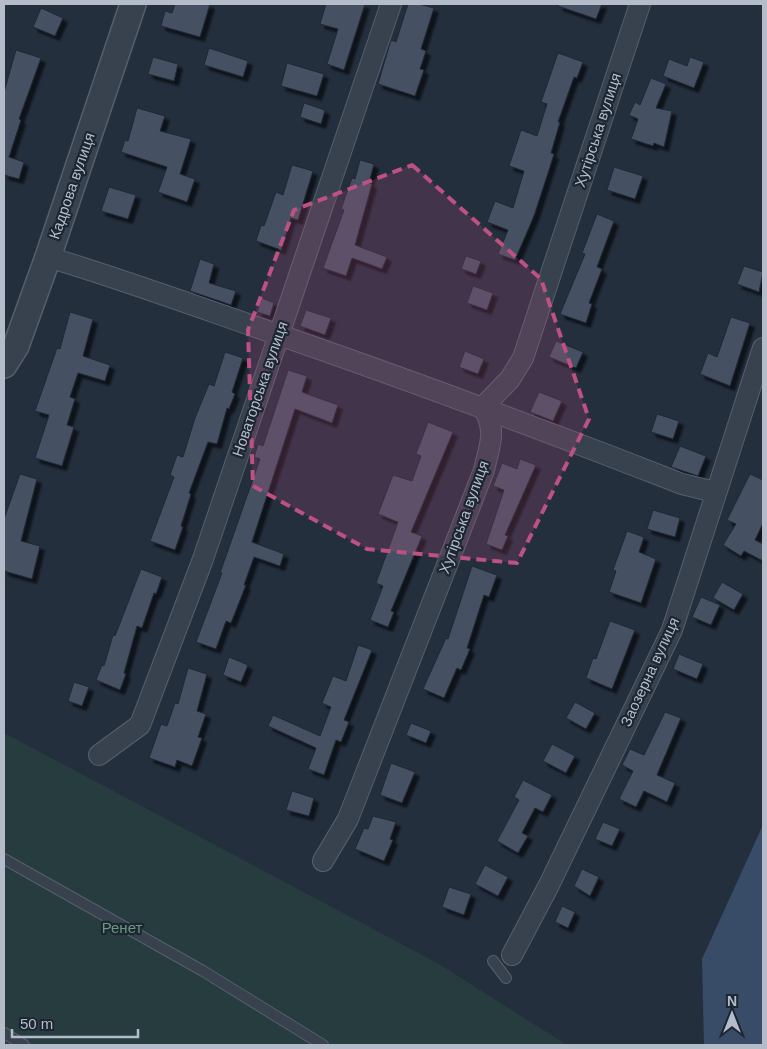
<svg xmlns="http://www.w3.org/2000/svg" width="767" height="1049" viewBox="0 0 767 1049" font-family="Helvetica,sans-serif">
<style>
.green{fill:#263c3f}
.water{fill:#394c67}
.building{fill:#455162;stroke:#1f2835;filter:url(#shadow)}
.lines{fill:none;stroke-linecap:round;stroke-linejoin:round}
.service-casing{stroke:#565f6c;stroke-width:12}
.minor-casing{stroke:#565f6c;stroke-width:22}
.tertiary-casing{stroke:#565f6c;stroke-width:28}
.service{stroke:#38414e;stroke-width:10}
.minor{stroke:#38414e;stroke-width:20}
.tertiary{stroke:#38414e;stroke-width:25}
.marked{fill:#bd5182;fill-opacity:0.2;stroke:#bd5182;stroke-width:4;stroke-dasharray:10 6;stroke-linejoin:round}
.labels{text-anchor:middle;stroke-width:4.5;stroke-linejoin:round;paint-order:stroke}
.street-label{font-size:15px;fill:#b4bcc9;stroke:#1d2633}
.park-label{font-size:15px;fill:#6b9a76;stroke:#1d2633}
</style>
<defs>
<filter id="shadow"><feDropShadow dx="4.5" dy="4.5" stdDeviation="1" flood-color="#0009"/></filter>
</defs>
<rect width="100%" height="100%" fill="#242f3e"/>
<polygon class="green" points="4,733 439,964 567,1045 4,1045"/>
<polygon class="water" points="763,825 763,1045 704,1045 702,959"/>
<g class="building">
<polygon points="175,4 210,4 200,37 161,26 165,11 172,13"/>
<polygon points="326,4 365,4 344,70 327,64 338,29 320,24"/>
<polygon points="408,4 419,4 434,8 421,49 426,51 420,69 424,70 415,96 378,84 391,40 396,42"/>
<polygon points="559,4 602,4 596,19 558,6"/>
<polygon points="41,8 63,18 55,36 33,27"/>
<polygon points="209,48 248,61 243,77 204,65"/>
<polygon points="16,50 41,58 19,119 21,120 9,157 24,162 19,179 4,175 4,92"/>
<polygon points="558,53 583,62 577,78 574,77 558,122 560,122 551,153 554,154 549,170 534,216 515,260 498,254 508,230 487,222 495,201 513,208 524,171 509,166 521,130 537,136 547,104 541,102"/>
<polygon points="153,57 178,64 174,81 148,74"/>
<polygon points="690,57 704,62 694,88 663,76 669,59 687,66"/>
<polygon points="287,63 324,74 317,96 281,86"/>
<polygon points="651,78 666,84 656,108 672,111 664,147 654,143 653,146 631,139 638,119 629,115 635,102 640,105"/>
<polygon points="304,103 325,110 321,124 300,117"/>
<polygon points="137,108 165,116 160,131 191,139 180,174 195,179 187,202 158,192 167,167 121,152 125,140 128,141"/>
<polygon points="360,160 374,164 369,183 372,184 355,245 387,257 382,269 352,258 346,276 323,268 344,210 341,209 352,178 355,179"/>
<polygon points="292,165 313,171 298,220 291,218 281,250 256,241 261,225 264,226 276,192 283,195"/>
<polygon points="614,167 643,176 635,199 607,190"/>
<polygon points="109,187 136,195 128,219 101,211"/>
<polygon points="597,214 614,221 597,267 602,269 589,303 592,304 586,323 560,314 585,254 582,253"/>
<polygon points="466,256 481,261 476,274 461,269"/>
<polygon points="200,259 214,264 209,283 236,291 231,305 190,291"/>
<polygon points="744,266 763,272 759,292 737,284"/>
<polygon points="473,286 493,293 487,310 467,303"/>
<polygon points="262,298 274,303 270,316 257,312"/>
<polygon points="306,310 331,318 325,335 300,326"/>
<polygon points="70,312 93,319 83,356 110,365 105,381 78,373 70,397 75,399 67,425 74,427 62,466 35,458 49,415 35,411 57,348 60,349"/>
<polygon points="731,317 750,323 730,386 700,374 708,353 717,357"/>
<polygon points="556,341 583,352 576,368 549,357"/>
<polygon points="465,351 484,359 478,374 459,367"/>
<polygon points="225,352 243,358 232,392 235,394 229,409 227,408 217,444 208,442 189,493 191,494 181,526 183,527 175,550 150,541 174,477 170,475 177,455 183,457 195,418 209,384 214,386"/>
<polygon points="288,370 307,376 302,392 338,405 332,423 295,409 252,542 284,554 280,566 254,557 244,585 246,585 231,623 226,621 216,649 196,642 222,573 220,573 260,459 254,457 258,444 263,446"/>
<polygon points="539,392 562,401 553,421 530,412"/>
<polygon points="657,414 679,421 673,439 651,432"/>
<polygon points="428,422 453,432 411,532 422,536 391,611 394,612 388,627 370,620 383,586 376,583 398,522 378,514 393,475 412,481 421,456 416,454"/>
<polygon points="680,446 706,456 698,476 671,467"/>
<polygon points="520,459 536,465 505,535 508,536 502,550 486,544 504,490 493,486 502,463 517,469"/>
<polygon points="20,474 37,479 21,541 40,546 32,579 4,571 4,519"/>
<polygon points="750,474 763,480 763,523 755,540 763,544 763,561 744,551 741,556 723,545 736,524 727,520"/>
<polygon points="653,510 680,518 675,537 647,529"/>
<polygon points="627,531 644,537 639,552 656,559 641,603 609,592 616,571 613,570"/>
<polygon points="472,566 497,575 489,597 484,595 467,648 470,649 461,670 457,668 444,698 423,689 446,638 448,639"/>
<polygon points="141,569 162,577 156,594 154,593 142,628 137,626 124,673 126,674 120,690 96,680 102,665 104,666 113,635 115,636"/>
<polygon points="722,582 743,594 734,610 713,598"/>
<polygon points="701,597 720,605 711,625 692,617"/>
<polygon points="610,621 635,630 612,689 586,678 593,658 596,659"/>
<polygon points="358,645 372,650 344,720 349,722 341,742 336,740 324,775 308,769 316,748 268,726 273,715 320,736 331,707 322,703 333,676 346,681"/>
<polygon points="679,654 703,664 697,679 673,669"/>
<polygon points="229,657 248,665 241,682 223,675"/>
<polygon points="188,668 207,674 197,711 206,714 198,737 202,738 192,766 177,760 175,767 149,758 161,724 167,726 175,703 178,704"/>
<polygon points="74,682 89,687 82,706 68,701"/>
<polygon points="575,702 595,713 586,729 566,718"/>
<polygon points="665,712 681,718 657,775 675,783 667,802 644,791 636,807 619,799 633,771 622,765 630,749 644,755"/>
<polygon points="411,723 431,731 426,743 406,735"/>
<polygon points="552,744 575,756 566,773 543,761"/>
<polygon points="391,763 415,772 402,803 380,795"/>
<polygon points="523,780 552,795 543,812 535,808 522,833 528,836 518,853 497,841 519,800 514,797"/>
<polygon points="292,791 314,798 309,816 286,810"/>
<polygon points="373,816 396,822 390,839 393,840 384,861 355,849 364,828 368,829"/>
<polygon points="603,822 620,829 612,846 595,839"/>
<polygon points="485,865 508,877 498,896 475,884"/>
<polygon points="582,869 599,877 590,896 574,886"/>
<polygon points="449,887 471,894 464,915 442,907"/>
<polygon points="562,906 575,912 568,928 555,922"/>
</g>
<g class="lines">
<defs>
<g id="service">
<polyline points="4,859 203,971 323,1045"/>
<polyline points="493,961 506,978"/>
<polyline points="4,1033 24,1045"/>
</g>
<g id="minor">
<path d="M48,257C118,278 187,303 256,327C399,376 541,429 682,484L715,492"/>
<polyline points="99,755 140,725 203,559 391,4"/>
<path d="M323,861L348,819L484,470C490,444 497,431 483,407L510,379L523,358L640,4"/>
<polyline points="512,955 549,885 672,630 763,348"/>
</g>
<polyline id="tertiary" points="4,365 16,346 48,257 133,4"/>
</defs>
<use href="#service" class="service-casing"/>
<use href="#minor" class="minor-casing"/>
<use href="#tertiary" class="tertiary-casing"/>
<use href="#service" class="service"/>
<use href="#minor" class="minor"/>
<use href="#tertiary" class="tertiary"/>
</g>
<path class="marked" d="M412,165L541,279L589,419L517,563L367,549L253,486L248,330L294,210Z"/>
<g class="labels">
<g class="street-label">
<text transform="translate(598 130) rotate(-72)" y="5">Хутірська вулиця</text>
<text transform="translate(72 186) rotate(-71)" y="5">Кадрова вулиця</text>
<text transform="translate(260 389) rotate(-71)" y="5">Новаторська вулиця</text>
<text transform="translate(464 517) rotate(-70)" y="5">Хутірська вулиця</text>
<text transform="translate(650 672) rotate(-65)" y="5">Заозерна вулиця</text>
</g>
<g class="park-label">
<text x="122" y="933">Ренет</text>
</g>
</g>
<rect width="767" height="1049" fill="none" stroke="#b4bcc9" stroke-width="10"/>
<g transform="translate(732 1014)" stroke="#1d2633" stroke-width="4" paint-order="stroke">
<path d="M0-4L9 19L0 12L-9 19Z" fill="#b4bcc9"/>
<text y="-8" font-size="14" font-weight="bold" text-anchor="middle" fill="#b4bcc9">N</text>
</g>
<path d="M12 1029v8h126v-8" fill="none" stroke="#b4bcc9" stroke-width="2.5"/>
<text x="20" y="1029" font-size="15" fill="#b4bcc9" stroke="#1d2633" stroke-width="4" paint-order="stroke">50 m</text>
</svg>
